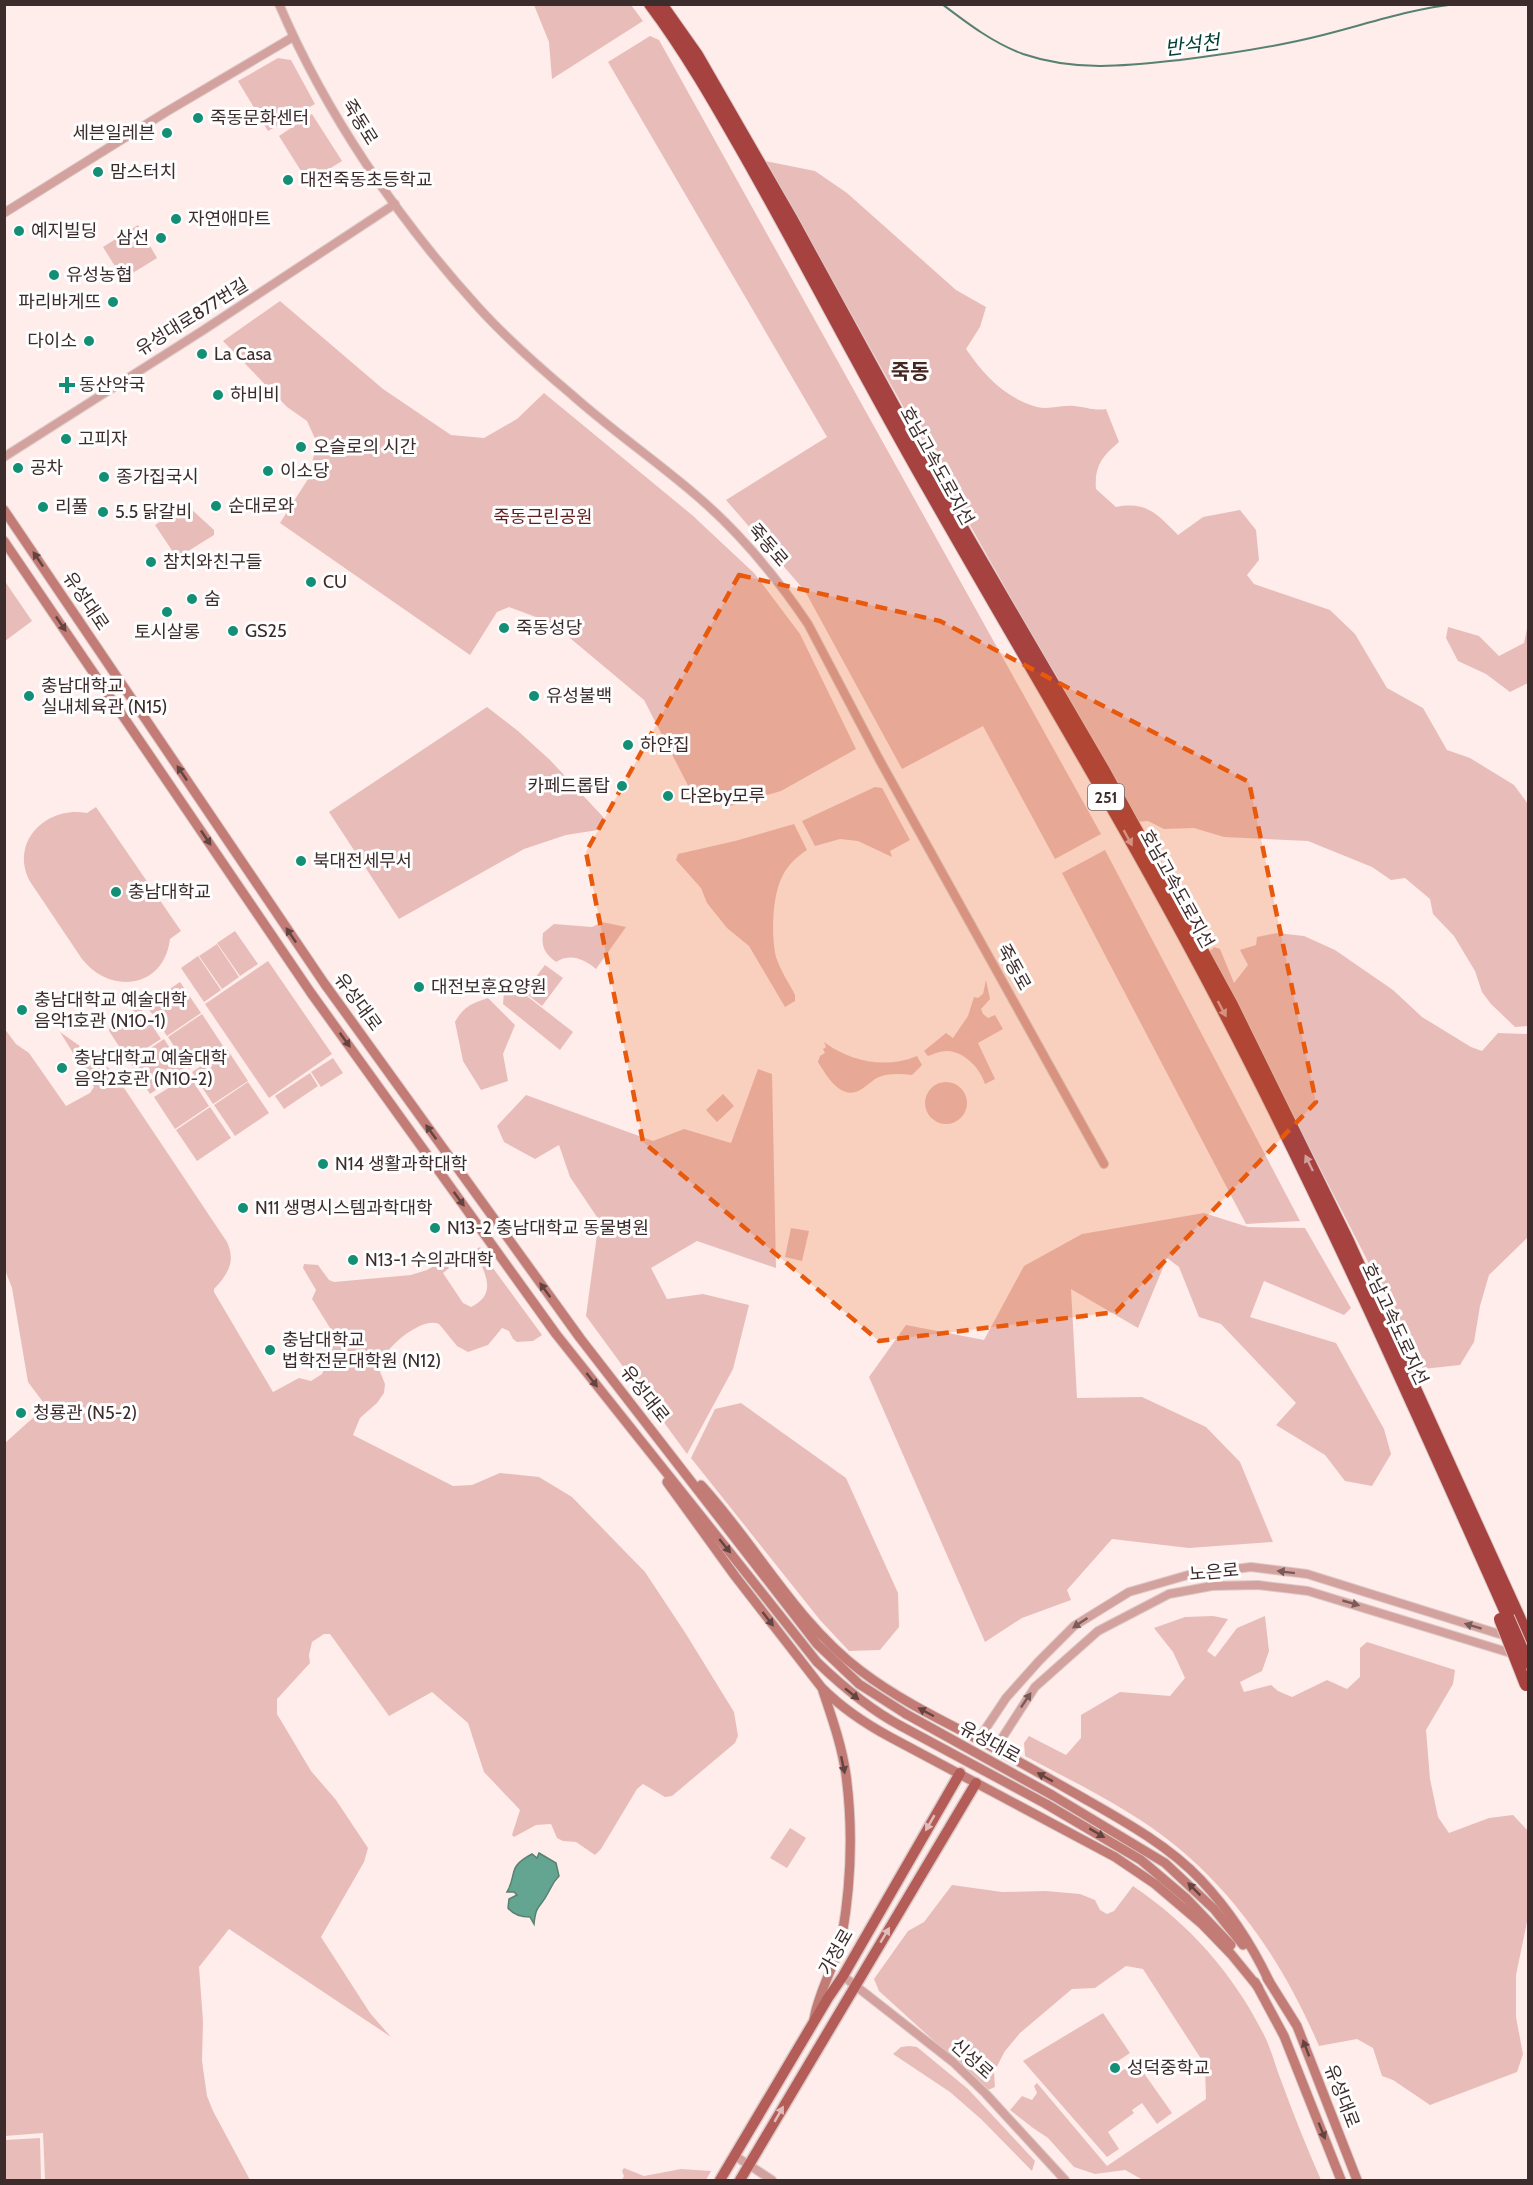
<svg xmlns="http://www.w3.org/2000/svg" width="1533" height="2185" viewBox="0 0 1533 2185" font-family="Cabin,'Noto Sans KR',sans-serif">
<style>
.green{fill:#e8bdb9}
.water{fill:#64a591;stroke:#588172;stroke-width:1.5}
.lines{fill:none;stroke-linecap:round;stroke-linejoin:round}
.stream{stroke:#588172;stroke-width:2}
.tertiary-casing{stroke:#dbcac8;stroke-width:10}
.secondary-casing{stroke:#dbcac8;stroke-width:11}
.primary-casing{stroke:#dbcac8;stroke-width:13}
.motorway-casing{stroke:#dbcac8;stroke-width:14}
.tertiary{stroke:#d4a29e;stroke-width:8}
.secondary{stroke:#c27b75;stroke-width:9}
.primary{stroke:#b45d58;stroke-width:10}
.motorway{stroke:#a6423f;stroke-width:12}
.secondary-bridge-casing{stroke:#dbcac8;stroke-width:11;stroke-linecap:butt}
.motorway-bridge-casing{stroke:#dbcac8;stroke-width:14;stroke-linecap:butt}
.secondary-bridge{stroke:#c27b75;stroke-width:9}
.motorway-bridge{stroke:#a6423f;stroke-width:12}
.oneway{fill:#644441}
.oneway2{fill:#d2a09e}
.oneway3{fill:#795b59}
.oneway4{fill:#e0bebc}
.marked{fill:#e8590c;fill-opacity:0.2;stroke:#e8590c;stroke-width:4.5;stroke-dasharray:12 8;stroke-linejoin:round}
.poi-dot{fill:#128f74;stroke:#fefefe;stroke-width:2}
.labels{text-anchor:middle;stroke-width:6;stroke-linejoin:round;paint-order:stroke}
.shield{fill:#fefefe;stroke:#766b6a;stroke-width:1.5}
.shield-label{font-size:16px;font-weight:bold;fill:#3c2c2b}
.poi-label{font-size:18px;fill:#3c2c2b;stroke:#fefefe;text-anchor:start}
.street-label{font-size:18px;fill:#3c2c2b;stroke:#fefefe}
.park-label{font-size:18px;fill:#641c1c;stroke:#fefefe}
.water-label{font-size:20px;font-style:italic;fill:#013e31;stroke:#fefefe}
.quarter-label{font-size:21px;font-weight:bold;fill:#442623;stroke:#fefefe}
</style>
<rect width="100%" height="100%" fill="#feedeb"/>
<g class="green">
<polygon points="534,5 631,5 643,21 552,79 549,42"/>
<polygon points="650,36 659,40 1101,834 1055,859 983,726 902,769 805,591 726,500 827,437 608,62"/>
<polygon points="278,58 291,60 315,104 268,131 238,81"/>
<polygon points="312,114 342,161 308,182 279,136"/>
<path d="M765,161L815,171L847,193L956,290L986,307L980,327L966,349C984,375 1005,398 1037,407C1048,410 1062,405 1074,406C1087,407 1093,411 1106,409L1119,442C1102,456 1094,467 1096,489L1116,507C1147,501 1157,514 1178,535L1203,517L1240,510L1256,530L1259,560L1247,575L1254,584L1330,610L1355,634L1387,688L1423,708L1447,750L1470,758L1514,785L1528,804V1026L1515,1027L1491,1004L1482,992L1475,971L1454,936L1433,914L1430,899L1405,878L1391,880L1372,867L1308,841L1224,837L1194,828L1164,829L1148,821L1137,822Z"/>
<polygon points="138,225 157,258 123,279 103,247"/>
<polygon points="280,301 383,389 451,435 484,438 517,419 544,393 692,515 754,573 800,634 856,749 781,791 730,806 696,801 644,700 552,623 509,607 497,612 470,655 280,523 308,479 317,443 307,421 287,407 223,341"/>
<polygon points="184,507 190,508 214,530 214,535 177,558 155,525"/>
<polygon points="4,580 32,621 5,641 4,640"/>
<polygon points="1528,624 1528,683 1510,692 1486,674 1458,661 1446,638 1448,627 1479,636 1499,656 1524,643"/>
<polygon points="487,707 518,731 550,760 605,819 598,830 566,835 524,849 399,919 329,812"/>
<polygon points="875,787 882,788 910,840 890,851 892,857 858,841 840,839 815,846 802,821"/>
<path d="M96,807L181,931L170,939C164,989 110,995 82,959L31,883C8,843 46,805 87,813Z"/>
<path d="M794,824L807,850C796,857 787,866 782,877C772,897 771,936 776,957C780,970 789,983 795,995V1001L785,1007L749,946L727,928L707,903L701,888L676,860L678,854L735,841Z"/>
<polygon points="1105,850 1300,1221 1246,1224 1062,873"/>
<path d="M602,922L626,927L596,969C584,959 570,953 556,962C545,954 541,947 543,933L554,924L592,927Z"/>
<polygon points="235,931 258,964 240,976 217,943"/>
<polygon points="1277,933 1304,936 1335,950 1393,990 1422,1017 1471,1047 1482,1051 1498,1033 1528,1034 1528,1237 1489,1275 1480,1306 1474,1342 1460,1365 1423,1369 1209,952 1214,947 1220,949 1234,983 1248,965 1240,950 1256,945 1257,937"/>
<polygon points="217,944 239,977 222,989 199,956"/>
<polygon points="198,956 221,990 204,1002 181,968"/>
<polygon points="268,961 332,1054 269,1098 205,1004"/>
<polygon points="545,965 563,978 542,1006 524,992"/>
<polygon points="505,979 573,1032 560,1050 503,1004"/>
<path d="M986,980L990,999L981,1009L983,1014L988,1018L995,1015L1003,1029L978,1043L995,1079L985,1084C980,1068 965,1052 947,1051C941,1051 933,1054 928,1056L924,1051L946,1033L953,1038L968,1016L974,997L978,998L983,994Z"/>
<polygon points="180,982 201,1013 167,1036 146,1005"/>
<path d="M488,998L515,1025L503,1054L508,1081L481,1090L463,1061L455,1022C463,1007 472,1003 488,998Z"/>
<polygon points="137,1008 141,1009 161,1039 128,1060 109,1031 110,1026"/>
<polygon points="202,1014 223,1046 189,1069 168,1037"/>
<path d="M4,1028L16,1044L29,1053L66,1106L90,1093L94,1087L60,1032L101,1061L114,1073L227,1242C236,1262 228,1274 214,1289V1292L273,1392L299,1378L311,1381L322,1374L326,1365L322,1353L333,1341L330,1328L312,1299L316,1290L303,1268L304,1264L318,1265L329,1280L334,1282L411,1275L427,1270L444,1260L449,1268L443,1273L463,1303L471,1307C499,1293 484,1273 475,1250L480,1247L490,1264L542,1335L533,1341L517,1342L513,1339L509,1331L502,1328L488,1345L468,1352L457,1346L439,1324C421,1316 380,1351 379,1369L385,1384L384,1393L377,1403L360,1418L353,1435L453,1486L472,1485L500,1473L539,1477L572,1497L645,1572L686,1634L734,1712L738,1736L735,1743L672,1796L665,1797L643,1784L637,1789L601,1849L595,1855L576,1842L563,1841L557,1838L551,1824L536,1825L514,1837L512,1835L520,1810L484,1772L468,1723L432,1692L389,1716L330,1634H324L312,1642L309,1655L310,1663L277,1699V1714L311,1771L336,1800L368,1848L364,1862L321,1937L370,2013L391,2037L229,1929L199,1967L203,2021L202,2061L207,2096L213,2111L250,2180H45L43,2133L5,2136V1443L46,1406L28,1382L12,1288L5,1270Z"/>
<polygon points="164,1039 185,1071 150,1094 130,1062"/>
<path d="M824,1042C851,1062 886,1069 917,1056L922,1065L912,1075C901,1074 890,1073 879,1077C872,1080 867,1086 860,1090C841,1101 826,1075 818,1062L820,1056L825,1053L823,1049L826,1047Z"/>
<polygon points="227,1049 248,1081 213,1104 192,1072"/>
<polygon points="333,1058 343,1073 321,1087 311,1072"/>
<polygon points="758,1069 772,1074 776,1268 697,1241 651,1268 667,1299 703,1294 749,1305 733,1369 687,1454 586,1316 599,1220 570,1177 559,1145 535,1159 504,1142 497,1126 526,1095 653,1141 684,1129 731,1143"/>
<polygon points="310,1073 318,1086 284,1109 275,1096"/>
<polygon points="189,1075 209,1106 175,1129 154,1097"/>
<polygon points="248,1082 269,1113 235,1136 214,1105"/>
<circle cx="946" cy="1103" r="21"/>
<polygon points="723,1094 734,1106 717,1122 706,1110"/>
<polygon points="210,1107 231,1138 197,1161 176,1130"/>
<polygon points="1204,1213 1248,1227 1305,1228 1351,1308 1344,1315 1264,1281 1250,1317 1336,1343 1384,1429 1391,1454 1372,1486 1345,1481 1325,1455 1276,1425 1296,1403 1221,1324 1199,1317 1179,1267 1167,1258 1138,1328 1071,1289 1077,1398 1142,1397 1206,1427 1240,1462 1273,1542 1189,1548 1112,1539 1067,1590 1071,1600 1022,1618 985,1642 869,1377 906,1325 984,1340 1024,1266 1082,1234"/>
<polygon points="791,1228 809,1231 802,1261 785,1257"/>
<polygon points="741,1403 846,1478 898,1593 899,1627 880,1650 849,1651 820,1620 691,1458 715,1409"/>
<path d="M1213,1616L1228,1619L1207,1651L1215,1657L1237,1628L1265,1616L1269,1651L1262,1671L1240,1682L1244,1692L1271,1685L1278,1691L1292,1697L1327,1680L1347,1689L1360,1677V1648L1367,1642L1455,1670L1453,1684L1426,1730L1430,1779L1438,1817L1449,1833L1489,1818L1513,1815L1528,1831V1917L1516,1975V2017L1523,2054L1517,2072L1430,2105L1393,2080L1382,2076L1373,2048L1357,2039L1319,2046C1279,1952 1218,1866 1129,1813C1096,1792 1060,1775 1025,1756L1024,1743L1029,1736L1066,1755L1081,1738V1715L1120,1692L1170,1696L1185,1678L1173,1652L1154,1628L1185,1617Z"/>
<polygon points="790,1828 806,1838 787,1868 770,1858"/>
<path d="M952,1885L1002,1892L1046,1891L1080,1894L1095,1900L1100,1910L1107,1914L1114,1911L1133,1886C1189,1924 1231,1971 1262,2031C1271,2047 1275,2066 1282,2083C1294,2116 1307,2148 1321,2180H1143L1125,2170L1095,2174L1074,2167L1048,2138L1033,2128L1010,2110L1022,2096L1032,2100L1037,2093L1034,2086L1037,2083L1107,2166L1206,2099L1205,2065L1143,1969L1126,1966L1095,1988L1072,1989L1020,2033L1005,2051L994,2072L995,2087L988,2090L879,1991L874,1979L908,1931L924,1922Z"/>
<polygon points="1103,2013 1130,2053 1115,2063 1120,2072 1136,2062 1172,2113 1157,2124 1142,2103 1132,2110 1134,2113 1108,2132 1119,2149 1107,2157 1023,2061"/>
<polygon points="909,2046 917,2047 968,2089 1035,2161 1032,2171 982,2120 950,2092 893,2054 901,2047"/>
<polygon points="40,2138 41,2180 5,2180 5,2140"/>
<polygon points="624,2168 644,2176 681,2169 711,2171 706,2180 622,2180 624,2176 622,2171"/>
</g>
<path class="water" d="M539,1853L556,1863L559,1876C553,1882 552,1886 548,1893C540,1909 536,1903 534,1924L530,1917C522,1917 513,1914 508,1908L509,1899L517,1895L514,1892H507C518,1873 506,1868 532,1854L537,1858Z"/>
<g class="lines">
<path class="stream" d="M942,4C967,23 993,43 1023,54C1076,72 1126,66 1180,60C1228,54 1276,47 1323,35C1367,24 1410,9 1456,4"/>
<defs>
<g id="tertiary">
<path d="M279,4C326,114 398,219 478,307C506,338 539,367 571,394C609,428 652,458 691,491C737,529 775,575 808,624L879,759L1104,1164"/>
<polyline points="4,213 166,112 293,37"/>
<polyline points="4,457 202,331 395,204"/>
<polyline points="978,1740 1006,1698 1039,1661 1074,1626 1129,1592 1188,1575 1251,1567 1307,1574 1528,1643"/>
<polyline points="995,1749 1035,1687 1098,1631 1169,1594 1212,1586 1258,1585 1308,1591 1517,1655"/>
<polyline points="843,1976 953,2062 986,2094 1065,2180"/>
<polyline points="735,2156 772,2180"/>
</g>
<g id="secondary">
<polyline points="4,510 324,983 580,1338 817,1644 859,1684 906,1714"/>
<path d="M4,541L311,993L556,1334L817,1662C843,1687 869,1709 901,1726"/>
<path d="M667,1482L735,1576L822,1688C843,1709 864,1723 890,1737L1115,1857L1155,1884L1202,1924L1231,1954L1258,1987"/>
<path d="M701,1485C756,1545 795,1621 861,1671C894,1696 929,1714 966,1733C1004,1753 1041,1774 1078,1795C1120,1819 1167,1844 1201,1880C1228,1909 1252,1945 1269,1981"/>
<polyline points="1052,1795 1165,1863 1214,1909 1243,1945"/>
<polyline points="1046,1804 1141,1860 1187,1899 1231,1945"/>
<polyline points="1267,1978 1297,2026 1357,2180"/>
<polyline points="1255,1982 1284,2036 1341,2180"/>
<path d="M814,2019C819,1990 836,1964 842,1936C851,1884 853,1828 846,1775C842,1746 832,1718 823,1691"/>
</g>
<g id="primary">
<polyline points="720,2180 828,1998 843,1976 960,1773"/>
<polyline points="740,2180 976,1783"/>
</g>
<g id="motorway">
<path d="M650,4C689,56 720,112 752,168C812,275 868,384 929,490C1027,663 1131,833 1223,1010C1326,1208 1417,1413 1508,1617"/>
<polyline points="661,4 697,55 791,218 935,481 1103,769 1232,1005 1348,1241 1528,1637"/>
</g>
</defs>
<use href="#tertiary" class="tertiary-casing"/>
<use href="#secondary" class="secondary-casing"/>
<use href="#primary" class="primary-casing"/>
<use href="#motorway" class="motorway-casing"/>
<use href="#tertiary" class="tertiary"/>
<use href="#secondary" class="secondary"/>
<use href="#primary" class="primary"/>
<use href="#motorway" class="motorway"/>
<defs>
<g id="secondary-bridge">
<polyline points="906,1714 1052,1795"/>
<polyline points="901,1726 1046,1804"/>
</g>
<g id="motorway-bridge">
<polyline points="1508,1617 1528,1663"/>
<polyline points="1500,1619 1526,1685"/>
</g>
</defs>
<use href="#secondary-bridge" class="secondary-bridge-casing"/>
<use href="#motorway-bridge" class="motorway-bridge-casing"/>
<use href="#secondary-bridge" class="secondary-bridge"/>
<use href="#motorway-bridge" class="motorway-bridge"/>
</g>
<defs><path id="oneway-solid" d="M-6-.8H1V-3.2L6.5 0L1 3.2V.8H-6Z" transform="scale(1.5)"/></defs>
<g class="oneway">
<use href="#oneway-solid" transform="translate(38 559) rotate(-124)"/>
<use href="#oneway-solid" transform="translate(61 624) rotate(56)"/>
<use href="#oneway-solid" transform="translate(182 773) rotate(-124)"/>
<use href="#oneway-solid" transform="translate(206 838) rotate(56)"/>
<use href="#oneway-solid" transform="translate(291 935) rotate(-124)"/>
<use href="#oneway-solid" transform="translate(345 1040) rotate(54)"/>
<use href="#oneway-solid" transform="translate(431 1132) rotate(-126)"/>
<use href="#oneway-solid" transform="translate(459 1199) rotate(54)"/>
<use href="#oneway-solid" transform="translate(545 1290) rotate(-126)"/>
<use href="#oneway-solid" transform="translate(592 1380) rotate(52)"/>
<use href="#oneway-solid" transform="translate(725 1546) rotate(51)"/>
<use href="#oneway-solid" transform="translate(768 1619) rotate(52)"/>
<use href="#oneway-solid" transform="translate(852 1694) rotate(39)"/>
<use href="#oneway-solid" transform="translate(926 1712) rotate(-152)"/>
<use href="#oneway-solid" transform="translate(843 1765) rotate(78)"/>
<use href="#oneway-solid" transform="translate(1045 1777) rotate(-151)"/>
<use href="#oneway-solid" transform="translate(1097 1833) rotate(31)"/>
<use href="#oneway-solid" transform="translate(1194 1889) rotate(-135)"/>
<use href="#oneway-solid" transform="translate(1306 2048) rotate(-111)"/>
<use href="#oneway-solid" transform="translate(1322 2131) rotate(68)"/>
</g>
<g class="oneway2">
<use href="#oneway-solid" transform="translate(1128 838) rotate(61)"/>
<use href="#oneway-solid" transform="translate(1222 1009) rotate(62)"/>
<use href="#oneway-solid" transform="translate(1309 1163) rotate(-116)"/>
</g>
<g class="oneway3">
<use href="#oneway-solid" transform="translate(1286 1572) rotate(-173)"/>
<use href="#oneway-solid" transform="translate(1351 1603) rotate(16)"/>
<use href="#oneway-solid" transform="translate(1080 1623) rotate(146)"/>
<use href="#oneway-solid" transform="translate(1473 1626) rotate(-163)"/>
<use href="#oneway-solid" transform="translate(1026 1700) rotate(-56)"/>
</g>
<g class="oneway4">
<use href="#oneway-solid" transform="translate(930 1823) rotate(120)"/>
<use href="#oneway-solid" transform="translate(885 1935) rotate(-59)"/>
<use href="#oneway-solid" transform="translate(779 2114) rotate(-60)"/>
</g>
<path class="marked" d="M739,575L940,621L1249,782L1316,1102L1116,1312L879,1341L643,1142L586,852Z"/>
<g class="poi-dot">
<circle cx="198" cy="118" r="6"/>
<circle cx="167" cy="133" r="6"/>
<circle cx="98" cy="172" r="6"/>
<circle cx="288" cy="180" r="6"/>
<circle cx="176" cy="219" r="6"/>
<circle cx="19" cy="231" r="6"/>
<circle cx="161" cy="238" r="6"/>
<circle cx="54" cy="275" r="6"/>
<circle cx="113" cy="302" r="6"/>
<circle cx="89" cy="341" r="6"/>
<circle cx="202" cy="354" r="6"/>
<path d="M64 376h6v6h6v6h-6v6h-6v-6h-6v-6h6z"/>
<circle cx="218" cy="395" r="6"/>
<circle cx="66" cy="439" r="6"/>
<circle cx="301" cy="447" r="6"/>
<circle cx="18" cy="468" r="6"/>
<circle cx="268" cy="471" r="6"/>
<circle cx="104" cy="477" r="6"/>
<circle cx="216" cy="506" r="6"/>
<circle cx="43" cy="507" r="6"/>
<circle cx="103" cy="512" r="6"/>
<circle cx="151" cy="562" r="6"/>
<circle cx="311" cy="582" r="6"/>
<circle cx="192" cy="599" r="6"/>
<circle cx="167" cy="612" r="6"/>
<circle cx="504" cy="628" r="6"/>
<circle cx="233" cy="631" r="6"/>
<circle cx="29" cy="696" r="6"/>
<circle cx="534" cy="696" r="6"/>
<circle cx="628" cy="745" r="6"/>
<circle cx="622" cy="786" r="6"/>
<circle cx="668" cy="796" r="6"/>
<circle cx="301" cy="861" r="6"/>
<circle cx="116" cy="892" r="6"/>
<circle cx="419" cy="987" r="6"/>
<circle cx="22" cy="1010" r="6"/>
<circle cx="62" cy="1068" r="6"/>
<circle cx="323" cy="1164" r="6"/>
<circle cx="243" cy="1208" r="6"/>
<circle cx="435" cy="1228" r="6"/>
<circle cx="353" cy="1260" r="6"/>
<circle cx="270" cy="1350" r="6"/>
<circle cx="21" cy="1413" r="6"/>
<circle cx="1115" cy="2068" r="6"/>
</g>
<g class="labels">
<rect class="shield" x="1088" y="784" width="36" height="26" rx="4.5"/>
<g class="shield-label">
<text x="1106" y="803">251</text>
</g>
<g class="poi-label">
<text x="210" y="124">죽동문화센터</text>
<text x="155" y="139" text-anchor="end">세븐일레븐</text>
<text x="110" y="178">맘스터치</text>
<text x="300" y="186">대전죽동초등학교</text>
<text x="188" y="225">자연애마트</text>
<text x="31" y="237">예지빌딩</text>
<text x="149" y="244" text-anchor="end">삼선</text>
<text x="66" y="281">유성농협</text>
<text x="101" y="308" text-anchor="end">파리바게뜨</text>
<text x="77" y="347" text-anchor="end">다이소</text>
<text x="214" y="360">La Casa</text>
<text x="79" y="391">동산약국</text>
<text x="230" y="401">하비비</text>
<text x="78" y="445">고피자</text>
<text x="313" y="453">오슬로의 시간</text>
<text x="30" y="474">공차</text>
<text x="280" y="477">이소당</text>
<text x="116" y="483">종가집국시</text>
<text x="228" y="512">순대로와</text>
<text x="55" y="513">리풀</text>
<text x="115" y="518">5.5 닭갈비</text>
<text x="163" y="568">참치와친구들</text>
<text x="323" y="588">CU</text>
<text x="204" y="605">숨</text>
<text x="516" y="634">죽동성당</text>
<text x="245" y="637">GS25</text>
<text x="167" y="638" text-anchor="middle">토시살롱</text>
<text x="41" y="692">충남대학교<tspan x="41" dy="21">실내체육관 (N15)</tspan></text>
<text x="546" y="702">유성불백</text>
<text x="640" y="751">하얀집</text>
<text x="610" y="792" text-anchor="end">카페드롭탑</text>
<text x="680" y="802">다온by모루</text>
<text x="313" y="867">북대전세무서</text>
<text x="128" y="898">충남대학교</text>
<text x="431" y="993">대전보훈요양원</text>
<text x="34" y="1006">충남대학교 예술대학<tspan x="34" dy="21">음악1호관 (N10-1)</tspan></text>
<text x="74" y="1064">충남대학교 예술대학<tspan x="74" dy="21">음악2호관 (N10-2)</tspan></text>
<text x="335" y="1170">N14 생활과학대학</text>
<text x="255" y="1214">N11 생명시스템과학대학</text>
<text x="447" y="1234">N13-2 충남대학교 동물병원</text>
<text x="365" y="1266">N13-1 수의과대학</text>
<text x="282" y="1346">충남대학교<tspan x="282" dy="21">법학전문대학원 (N12)</tspan></text>
<text x="33" y="1419">청룡관 (N5-2)</text>
<text x="1127" y="2074">성덕중학교</text>
</g>
<g class="street-label">
<text transform="translate(360 122) rotate(58)" y="6">죽동로</text>
<text transform="translate(192 317) rotate(-32)" y="6">유성대로877번길</text>
<text transform="translate(937 466) rotate(61)" y="6">호남고속도로지선</text>
<text transform="translate(768 545) rotate(49)" y="6">죽동로</text>
<text transform="translate(86 601) rotate(56)" y="6">유성대로</text>
<text transform="translate(1177 889) rotate(61)" y="6">호남고속도로지선</text>
<text transform="translate(1014 967) rotate(61)" y="6">죽동로</text>
<text transform="translate(358 1002) rotate(54)" y="6">유성대로</text>
<text transform="translate(1395 1324) rotate(65)" y="6">호남고속도로지선</text>
<text transform="translate(645 1394) rotate(52)" y="6">유성대로</text>
<text transform="translate(1214 1572) rotate(-5)" y="6">노은로</text>
<text transform="translate(990 1742) rotate(29)" y="6">유성대로</text>
<text transform="translate(836 1952) rotate(-60)" y="6">가정로</text>
<text transform="translate(972 2059) rotate(42)" y="6">신성로</text>
<text transform="translate(1342 2096) rotate(69)" y="6">유성대로</text>
</g>
<g class="park-label">
<text x="543" y="523">죽동근린공원</text>
</g>
<g class="water-label">
<text transform="translate(1192 45) rotate(-7)" y="7">반석천</text>
</g>
<g class="quarter-label">
<text x="910" y="379">죽동</text>
</g>
</g>
<rect width="1533" height="2185" fill="none" stroke="#3c2c2b" stroke-width="12"/>
</svg>
